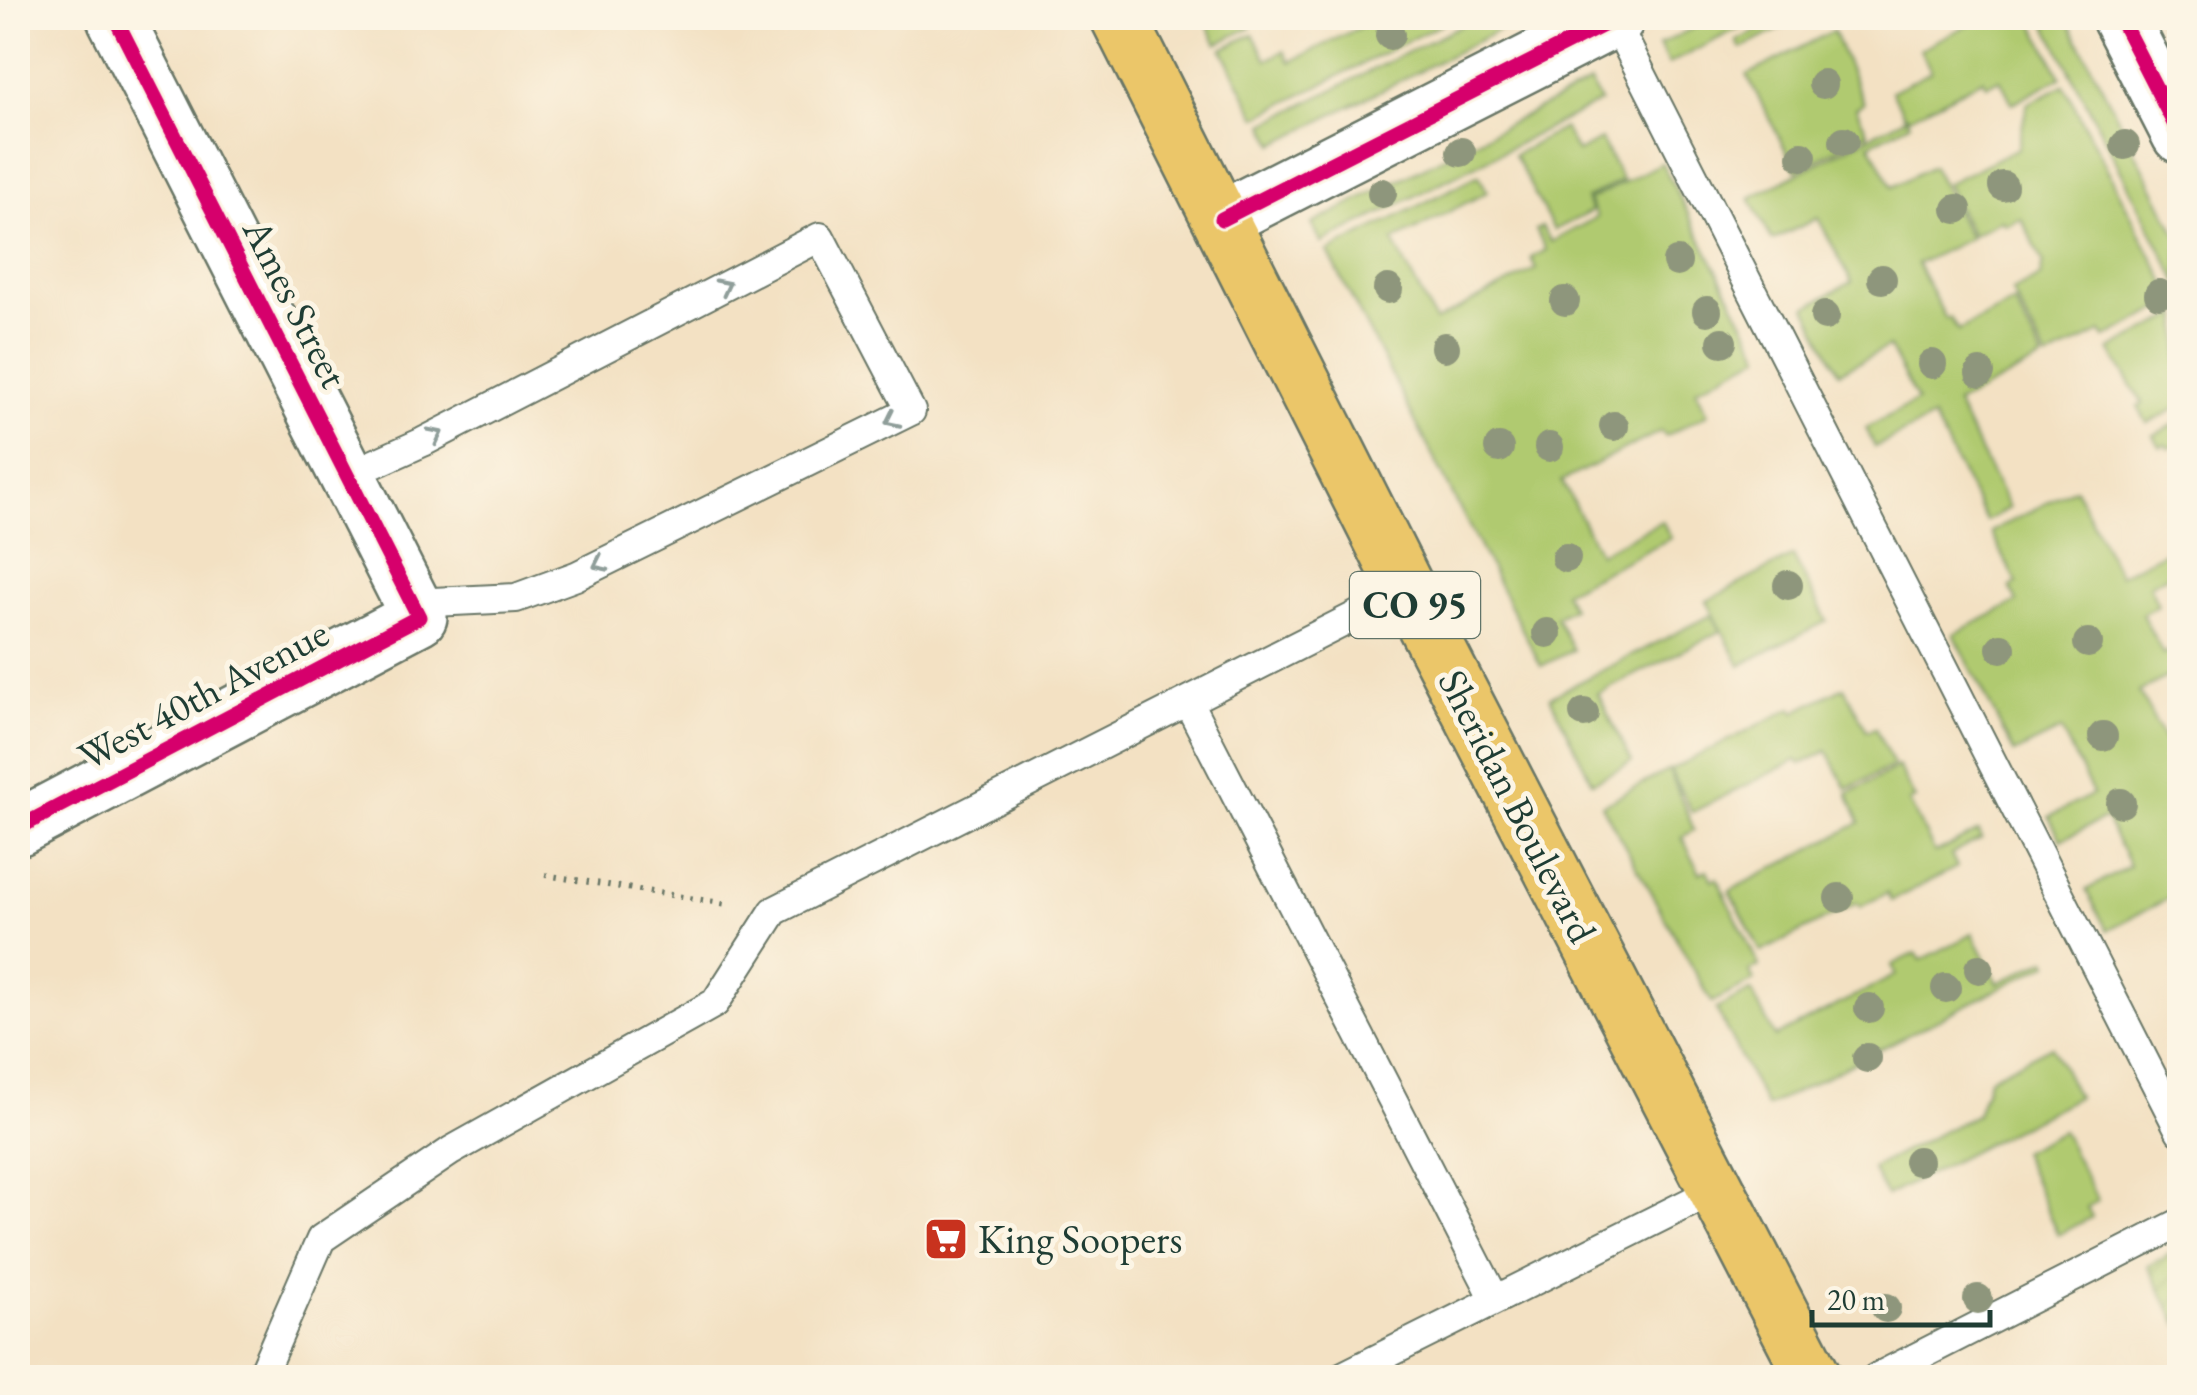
<svg xmlns="http://www.w3.org/2000/svg" width="2197" height="1395" viewBox="0 0 2197 1395" font-family="'EB Garamond',serif">
<style>
.grass{fill:#b0ca70;stroke:#688452;stroke-width:2.5}
.garden{fill:url(#garden-furrows);stroke:#688452;stroke-width:2.5}
.lines{fill:none;stroke-linecap:round;stroke-linejoin:round}
.lane-casing{stroke:#697666;stroke-width:32}
.street-casing{stroke:#697666;stroke-width:60}
.primary-casing{stroke:#697666;stroke-width:60}
.path{stroke:#697666;stroke-width:6;stroke-dasharray:2.5 8;stroke-linecap:butt}
.lane{stroke:#fff;stroke-width:28}
.street{stroke:#fff;stroke-width:55}
.primary{stroke:#ebc669;stroke-width:55}
.cycleway-casing{stroke:#fcf5e5;stroke-width:21}
.cycleway{stroke:#d6006c;stroke-width:15}
.tree{fill:#8e967b}
.oneway{stroke:#8f9e9a}
.labels{text-anchor:middle;stroke-width:10;stroke-linejoin:round;paint-order:stroke}
.shield{fill:#fcf5e5;stroke:#617469;stroke-width:2.5}
.shield-label{font-size:38px;font-weight:bold;fill:#1f3d34}
.street-label{font-size:40px;fill:#1f3d34;stroke:#fcf5e5}
.poi-label{font-size:40px;fill:#1f3d34;stroke:#fcf5e5;text-anchor:start}
</style>
<defs>
<pattern id="garden-furrows" width="10" height="10" patternUnits="userSpaceOnUse" patternTransform="scale(2.5)"><rect width="10" height="10" fill="#b0ca70"/><path d="M-1 1l2-2M0 10L10 0M9 11l2-2" fill="none" stroke="#8fa55d"/></pattern>
</defs>
<rect width="100%" height="100%" fill="#fcf5e5"/>
<filter id="ink" filterUnits="userSpaceOnUse"><feTurbulence type="fractalNoise" baseFrequency=".01" numOctaves="2"/><feDisplacementMap in="SourceGraphic" scale="20" xChannelSelector="R" yChannelSelector="G"/><feConvolveMatrix kernelMatrix="1 2 1 2 8 2 1 2 1" color-interpolation-filters="sRGB"/></filter>
<filter id="wash" filterUnits="userSpaceOnUse"><feTurbulence type="fractalNoise" baseFrequency=".0048" numOctaves="4" result="noise"/><feDisplacementMap in="SourceGraphic" scale="40" xChannelSelector="R" yChannelSelector="G"/><feGaussianBlur stdDeviation="2.25" result="paint"/><feColorMatrix in="noise" values="0 0 0 0 0 0 0 0 0 0 0 0 0 0 0 0 0 1.4 0 .05"/><feComposite in="paint" operator="in"/></filter>
<g filter="url(#wash)">
<rect width="100%" height="100%" fill="#f3e1c3"/>
<g class="grass">
<polygon points="1204,18 1247,18 1251,27 1217,44"/>
<polygon points="1378,18 1453,18 1257,117 1222,49 1253,34 1267,60 1284,51 1290,62"/>
<polygon points="1475,18 1523,18 1275,144 1265,124"/>
<polygon points="1713,18 1759,18 1668,64 1659,45"/>
<polygon points="1783,18 1801,18 1741,49 1737,41"/>
<polygon points="1982,18 2031,18 2061,77 2012,103 2000,79 1987,85 1983,79 1910,117 1904,115 1892,91 1931,71 1920,49"/>
<polygon points="2043,18 2067,18 2179,238 2179,284"/>
<polygon points="1833,31 1864,103 1856,108 1868,133 1796,170 1747,75"/>
<polygon points="1590,83 1600,102 1322,243 1312,224"/>
<polygon points="2064,85 2175,301 2105,338 2101,332 2047,359 2012,292 2040,277 2043,262 2021,218 2005,225 2002,220 1972,235 1946,184 2018,148 2027,104"/>
<polygon points="1907,117 1910,123 1870,144 1892,187 1932,166 1970,238 1917,264 1946,319 1950,318 1958,331 2014,303 2043,359 1956,404 2009,508 1986,521 1933,418 1875,447 1866,428 1917,401 1889,347 1839,372 1806,307 1852,282 1818,218 1772,240 1750,198"/>
<polygon points="1564,128 1577,152 1601,140 1622,180 1586,199 1592,211 1554,230 1514,155"/>
<polygon points="1662,163 1761,355 1696,389 1708,414 1665,436 1661,431 1562,481 1599,553 1662,521 1671,538 1564,592 1572,608 1556,617 1573,650 1541,666 1328,252 1479,175 1487,192 1393,241 1435,321 1536,269 1531,258 1546,250 1536,230 1542,227 1551,242 1597,217 1589,200"/>
<polygon points="2179,314 2179,407 2147,423 2138,407 2143,404 2110,350"/>
<polygon points="2179,422 2179,443 2168,449 2166,444 2160,447 2154,435"/>
<polygon points="2075,488 2119,575 2179,545 2179,569 2149,585 2158,605 2142,614 2163,654 2179,646 2179,670 2139,692 2171,752 2179,749 2179,893 2107,930 2086,890 2130,866 2105,818 2061,840 2049,817 2093,794 2061,730 2014,753 1954,634 2017,602 2010,588 2017,583 1991,532"/>
<polygon points="1793,556 1827,621 1740,665 1707,601"/>
<polygon points="1712,615 1721,631 1598,694 1632,762 1592,782 1550,697"/>
<polygon points="1844,687 1867,731 1875,728 1894,765 1847,789 1827,751 1801,764 1797,760 1692,812 1670,770 1792,708 1795,712"/>
<polygon points="1898,767 1915,799 1909,802 1935,853 1979,831 1982,838 1951,854 1957,867 1891,901 1887,893 1860,907 1857,903 1761,952 1730,891 1860,823 1848,794"/>
<polygon points="1669,770 1694,830 1682,837 1700,873 1707,870 1712,880 1717,878 1759,966 1749,971 1754,981 1712,1002 1602,805"/>
<polygon points="1973,934 1998,983 2047,959 2049,963 1766,1107 1716,1009 1751,991 1775,1037 1896,975 1892,965 1916,953 1921,960"/>
<polygon points="2052,1046 2077,1097 1886,1196 1872,1168 1977,1114 1989,1078"/>
<polygon points="2062,1131 2098,1201 2087,1207 2092,1217 2058,1235 2021,1152"/>
</g>
<polygon class="garden" points="2179,1249 2179,1326 2148,1266"/>
</g>
<g filter="url(#ink)">
<g class="lines">
<defs>
<g id="lane">
<polyline points="1613,18 2180,1131"/>
<polyline points="347,476 423,442 820,237 911,411 576,576 516,598 412,603"/>
<polyline points="1188,702 1495,1299"/>
<polyline points="254,1378 262,1374 321,1239 451,1151 715,1003 774,911 1407,590"/>
<polyline points="1339,1378 1717,1189"/>
<polyline points="1876,1378 2180,1223"/>
</g>
<g id="street">
<polyline points="2120,18 2180,135"/>
<polyline points="1222,219 1617,18"/>
<polyline points="18,828 419,617 115,18"/>
</g>
<polyline id="primary" points="1119,18 1407,590 1814,1378"/>
</defs>
<use href="#lane" class="lane-casing"/>
<use href="#street" class="street-casing"/>
<use href="#primary" class="primary-casing"/>
<polyline class="path" points="545,875 727,904"/>
<use href="#lane" class="lane"/>
<use href="#street" class="street"/>
<use href="#primary" class="primary"/>
<defs>
<g id="cycleway">
<polyline points="2120,18 2180,135"/>
<polyline points="1222,219 1617,18"/>
<polyline points="18,828 419,617 115,18"/>
</g>
</defs>
<use href="#cycleway" class="cycleway-casing"/>
<use href="#cycleway" class="cycleway"/>
</g>
<g class="tree">
<circle cx="1390" cy="35" r="15"/>
<circle cx="1823" cy="84" r="15"/>
<circle cx="1844" cy="141" r="15"/>
<circle cx="2125" cy="145" r="15"/>
<circle cx="1461" cy="152" r="15"/>
<circle cx="1802" cy="156" r="15"/>
<circle cx="2003" cy="186" r="15"/>
<circle cx="1382" cy="193" r="15"/>
<circle cx="1957" cy="209" r="15"/>
<circle cx="1677" cy="262" r="15"/>
<circle cx="1882" cy="279" r="15"/>
<circle cx="1388" cy="289" r="15"/>
<circle cx="2159" cy="294" r="15"/>
<circle cx="1565" cy="301" r="15"/>
<circle cx="1707" cy="311" r="15"/>
<circle cx="1825" cy="316" r="15"/>
<circle cx="1722" cy="342" r="15"/>
<circle cx="1445" cy="347" r="15"/>
<circle cx="1932" cy="364" r="15"/>
<circle cx="1980" cy="373" r="15"/>
<circle cx="1614" cy="426" r="15"/>
<circle cx="1549" cy="447" r="15"/>
<circle cx="1499" cy="448" r="15"/>
<circle cx="1566" cy="558" r="15"/>
<circle cx="1788" cy="585" r="15"/>
<circle cx="1547" cy="633" r="15"/>
<circle cx="2088" cy="643" r="15"/>
<circle cx="2001" cy="648" r="15"/>
<circle cx="1584" cy="713" r="15"/>
<circle cx="2103" cy="736" r="15"/>
<circle cx="2121" cy="803" r="15"/>
<circle cx="1839" cy="898" r="15"/>
<circle cx="1979" cy="969" r="15"/>
<circle cx="1946" cy="988" r="15"/>
<circle cx="1869" cy="1008" r="15"/>
<circle cx="1867" cy="1058" r="15"/>
<circle cx="1918" cy="1161" r="15"/>
<circle cx="1978" cy="1299" r="15"/>
<circle cx="1886" cy="1308" r="15"/>
</g>
<defs><path id="oneway-chevron" d="M-2-3.5L2.5 0L-2 3.5" fill="none" stroke-width="1.6" stroke-linecap="round" stroke-linejoin="round" transform="scale(2.5)"/></defs>
<g class="oneway">
<use href="#oneway-chevron" transform="translate(724 286) rotate(-27)"/>
<use href="#oneway-chevron" transform="translate(892 420) rotate(154)"/>
<use href="#oneway-chevron" transform="translate(436 435) rotate(-27)"/>
<use href="#oneway-chevron" transform="translate(600 564) rotate(154)"/>
</g>
</g>
<defs>
<symbol id="supermarket-square" viewBox="-11 -11 22 22"><rect x="-9" y="-9" width="18" height="18" rx="4" fill="#c8321e" stroke="#fcf5e5"/><path d="M-6-5.5h2.5l.6 2H6L4.5 2H-2.5L-4.4-4H-6ZM-1.5 3.2a1.3 1.3 0 1 0 .1 0ZM3 3.2a1.3 1.3 0 1 0 .1 0Z" fill="#fff"/></symbol>
</defs>
<g fill-rule="evenodd">
<use href="#supermarket-square" x="921" y="1214" width="50" height="50"/>
</g>
<g class="labels">
<rect class="shield" x="1350" y="572" width="130" height="66" rx="8"/>
<g class="shield-label">
<text x="1415" y="618">CO 95</text>
</g>
<g class="street-label">
<text transform="translate(296 303) rotate(63)" y="14">Ames Street</text>
<text transform="translate(203 694) rotate(-28)" y="14">West 40th Avenue</text>
<text transform="translate(1518 806) rotate(63)" y="14">Sheridan Boulevard</text>
</g>
<g class="poi-label">
<text x="978" y="1253">King Soopers</text>
</g>
</g>
<rect width="2197" height="1395" fill="none" stroke="#fcf5e5" stroke-width="60"/>
<path d="M1812 1310v15h178v-15" fill="none" stroke="#1f3d34" stroke-width="5"/>
<text x="1827" y="1310" font-size="30" fill="#1f3d34" stroke="#fcf5e5" stroke-width="8" paint-order="stroke">20 m</text>
</svg>
